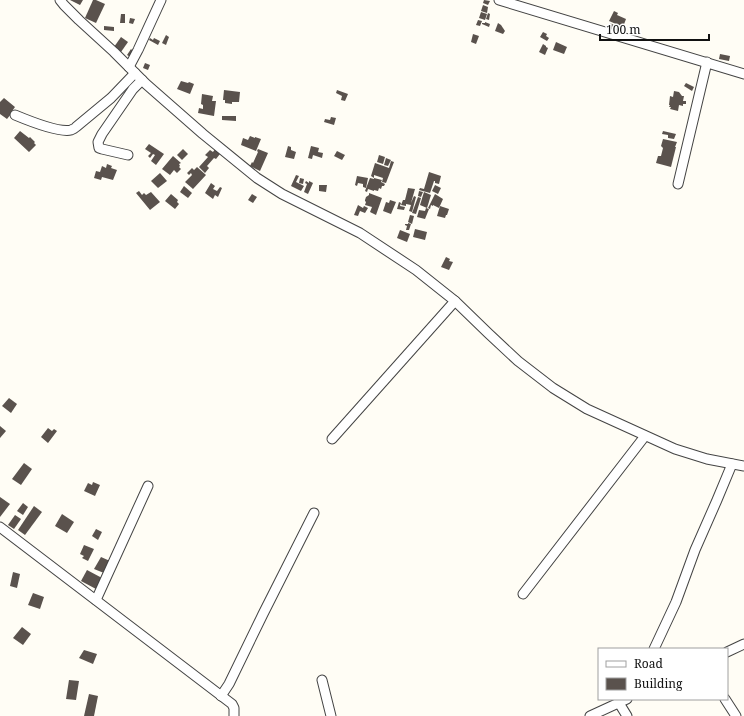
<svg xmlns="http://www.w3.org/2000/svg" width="744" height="716" viewBox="0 0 744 716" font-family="'Noto Serif',serif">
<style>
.building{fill:#5a524d}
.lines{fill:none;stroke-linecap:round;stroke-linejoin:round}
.minor-casing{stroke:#444;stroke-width:11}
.minor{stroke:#fff;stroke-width:9}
</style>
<rect width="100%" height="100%" fill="#fffdf5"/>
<g class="building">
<polygon points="70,0 83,0 80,5"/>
<polygon points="93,0 96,0 105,4 96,23 85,18"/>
<polygon points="484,0 490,1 488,5 483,3"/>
<polygon points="483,5 488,7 487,13 481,11"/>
<polygon points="614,11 618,13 617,15 626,19 623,27 609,21"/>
<polygon points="481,12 487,14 485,20 479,18"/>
<polygon points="488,13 490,14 489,20 486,19"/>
<polygon points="121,14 125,14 125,23 120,23"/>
<polygon points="130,18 135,19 133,24 129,23"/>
<polygon points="478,20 482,21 480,26 476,25"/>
<polygon points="485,22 490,24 489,27 482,24 482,23 485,23"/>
<polygon points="498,23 501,25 505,31 503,34 495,31"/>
<polygon points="610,23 618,27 616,32 607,29"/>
<polygon points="104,26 114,27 114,31 104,30"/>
<polygon points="543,32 547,34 546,36 549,38 547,41 540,37"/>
<polygon points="473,34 479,36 476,44 471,42"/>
<polygon points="166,35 169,37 166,45 162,43"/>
<polygon points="121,37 128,42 121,52 114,47"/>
<polygon points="150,38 153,40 154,38 160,41 158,45 149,40"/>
<polygon points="556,42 567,47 564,54 553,50"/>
<polygon points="543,44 546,46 546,47 548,48 545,55 539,52"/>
<polygon points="131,49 133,51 132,58 127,55"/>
<polygon points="720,54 730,56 729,61 719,59"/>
<polygon points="145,63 150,65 148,70 143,68"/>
<polygon points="181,81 188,83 189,82 194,84 190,94 177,89"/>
<polygon points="686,83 694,87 692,91 684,86"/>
<polygon points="224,90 240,92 239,102 232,102 232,104 225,103 225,100 223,100"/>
<polygon points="337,90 348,94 345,101 341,100 342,96 336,93"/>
<polygon points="674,91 679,92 682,96 684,96 683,101 686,101 686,104 683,104 683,106 679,105 678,111 670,109 671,107 669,107 670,105 669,105 670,96 673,97"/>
<polygon points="202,94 213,96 212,101 216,101 214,116 198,113 199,108 203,109 203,105 201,104"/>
<polygon points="4,98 15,107 10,114 11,114 7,119 0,114 0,102"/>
<polygon points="222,116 236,116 236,121 222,120"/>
<polygon points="331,117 336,118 334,125 324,122 325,119 330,120"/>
<polygon points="20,131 29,138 30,137 35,142 34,143 36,145 29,152 14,138"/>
<polygon points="663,131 676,134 674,139 668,138 668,135 662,134"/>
<polygon points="250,136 255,138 255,137 261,139 256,151 241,145 243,138 248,140"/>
<polygon points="663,139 677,142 675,147 676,147 671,167 656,163 658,156 661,156 663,148 661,146"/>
<polygon points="149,144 164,154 156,165 151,161 155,155 153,154 150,158 148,156 151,153 145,149"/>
<polygon points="288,146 291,147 291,150 296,152 294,159 285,157"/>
<polygon points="311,146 319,148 318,152 323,153 322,158 313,155 312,159 308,158"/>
<polygon points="183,149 188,154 182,160 177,155"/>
<polygon points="215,149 220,154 216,159 214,158 207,166 209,168 205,173 199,167 208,157 205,155 210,150 213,152"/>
<polygon points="258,149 268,153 260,171 250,166 252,162 253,163 258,152 257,151"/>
<polygon points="337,151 345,155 342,160 334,156"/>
<polygon points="379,155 385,157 383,164 377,162"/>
<polygon points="173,156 181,163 179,164 180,166 179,167 181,169 177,173 174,170 170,175 162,169"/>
<polygon points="386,158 391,160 388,166 384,165"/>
<polygon points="391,161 394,162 386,183 382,182 383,178 374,175 374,178 371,176 375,163 389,168"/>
<polygon points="107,164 112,166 111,168 117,170 113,180 102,177 101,180 94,178 96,171 100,172 102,166 106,168"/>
<polygon points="197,167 206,175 193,189 185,182 192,175 191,173 189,175 187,173 192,168 194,170"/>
<polygon points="429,172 441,176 439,184 435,183 435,181 434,181 430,193 419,190 420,188 424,189"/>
<polygon points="160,173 167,181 158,188 151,181"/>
<polygon points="296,175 299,176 296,182 304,186 301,191 291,186"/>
<polygon points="357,176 368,178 366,188 363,187 363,184 358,183 357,186 355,185"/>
<polygon points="300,178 304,179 303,184 299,183"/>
<polygon points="370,178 374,179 374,178 382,180 381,182 385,184 384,186 382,186 381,189 379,188 378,191 374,190 374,191 368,189 367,192 365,191"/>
<polygon points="306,181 309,183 309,181 313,183 308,194 304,192 307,184 305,183"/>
<polygon points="211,183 215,186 213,189 217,191 220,187 222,188 218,197 215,195 213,199 205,193"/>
<polygon points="319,185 327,185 326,192 319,191"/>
<polygon points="435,185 441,188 438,194 432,191"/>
<polygon points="184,186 192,193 188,198 180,192"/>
<polygon points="408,188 415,189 411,203 414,196 416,197 412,212 409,211 411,205 406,204 406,206 401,205 403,200 405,200"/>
<polygon points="139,191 142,195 144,193 146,195 151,192 160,202 150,210 136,193"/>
<polygon points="419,191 423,192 421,197 418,196"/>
<polygon points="424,192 431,195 427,208 420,205"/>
<polygon points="369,193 382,198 376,215 370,212 372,207 365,205 366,202 365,201 365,200 366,197 369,195"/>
<polygon points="171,194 178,200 177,202 179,204 175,209 165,201"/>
<polygon points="252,194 257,197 253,203 248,200"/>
<polygon points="435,194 443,199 439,208 433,205 433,206 431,205 430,209 428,208"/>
<polygon points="418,197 421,198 416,214 412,213"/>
<polygon points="390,200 396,202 391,214 383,211 386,202 389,203"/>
<polygon points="399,202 401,203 400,206 405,207 404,210 397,209"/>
<polygon points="358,205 363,208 364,206 368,208 365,213 360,211 358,216 354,215"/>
<polygon points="440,206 449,209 447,215 446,215 445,218 437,216"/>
<polygon points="426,208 429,209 425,219 417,217 419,210 425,211"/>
<polygon points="410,215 414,216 412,224 408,222"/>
<polygon points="408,223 411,224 409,230 406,230 407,226 405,225 405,224 408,224"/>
<polygon points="415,229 427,232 425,240 413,237"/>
<polygon points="400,230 410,234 407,242 397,238"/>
<polygon points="446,257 450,259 449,261 453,262 449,270 441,267"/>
<polygon points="9,398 17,404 11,413 2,406"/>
<polygon points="0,426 6,431 0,438"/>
<polygon points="48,428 52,431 54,429 57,431 48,443 41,437"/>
<polygon points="24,463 32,469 21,485 12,479"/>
<polygon points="93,482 100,485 95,496 84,491 88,483 92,485"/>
<polygon points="0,497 10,504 0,517"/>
<polygon points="23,503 28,507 23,515 17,511"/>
<polygon points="34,506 42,512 25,535 18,530"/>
<polygon points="62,514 74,522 67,533 55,526"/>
<polygon points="15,515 21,519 14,529 8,525"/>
<polygon points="96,529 102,532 98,540 92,536"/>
<polygon points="84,545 94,549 88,561 82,558 84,556 80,554"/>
<polygon points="101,557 110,561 104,573 94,569"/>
<polygon points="87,570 102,578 96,589 81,581"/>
<polygon points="13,572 20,574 17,588 10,586"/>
<polygon points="33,593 44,597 40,609 28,605"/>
<polygon points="22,627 31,634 23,645 13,638"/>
<polygon points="84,650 97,654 93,664 79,658"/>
<polygon points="69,680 79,681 76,700 66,699"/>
<polygon points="89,694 98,696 94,716 84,716"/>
</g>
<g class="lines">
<defs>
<g id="minor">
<polyline points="60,0 64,5 79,20 114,52 146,84 203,134 257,178 282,194 360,233 416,270 455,301 488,333 518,361 553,388 587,409 675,449 707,459 744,466"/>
<polyline points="499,0 744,74"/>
<polyline points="129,67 138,50 161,0"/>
<path d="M15,115C27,120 59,133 71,130C71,130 76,128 76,127L111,98L135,73"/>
<polyline points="128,155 102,149 99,148 98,142 102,134 133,89 142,80"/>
<polyline points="678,184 707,62"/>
<polyline points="332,439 455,301"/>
<polyline points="0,527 232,704 234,708 234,716"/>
<polyline points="523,594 645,436"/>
<polyline points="96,600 106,578 148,486"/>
<polyline points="654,649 676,602 695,550 717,500 732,464"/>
<polyline points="727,652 744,644"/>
<polyline points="322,680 331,716"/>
<polyline points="221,696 229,684 263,614 314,513"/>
<polyline points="725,699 736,716"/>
<polyline points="619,703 627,716"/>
<polyline points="590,716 627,699"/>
</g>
</defs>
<use href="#minor" class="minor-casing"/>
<use href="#minor" class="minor"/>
</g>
<rect x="598" y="648" width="130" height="52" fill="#ffffff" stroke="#a0a0a0"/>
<rect x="606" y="661" width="20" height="6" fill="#ffffff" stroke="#a0a0a0"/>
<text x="634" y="668" font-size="12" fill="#111111">Road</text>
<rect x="606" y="678" width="20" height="12" fill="#5a524d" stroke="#a0a0a0"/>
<text x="634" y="688" font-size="12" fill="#111111">Building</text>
<path d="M600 34v6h109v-6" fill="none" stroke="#111111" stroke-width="2"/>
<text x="606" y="34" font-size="12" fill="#111111" stroke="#ffffff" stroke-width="3" paint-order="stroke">100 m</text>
</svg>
